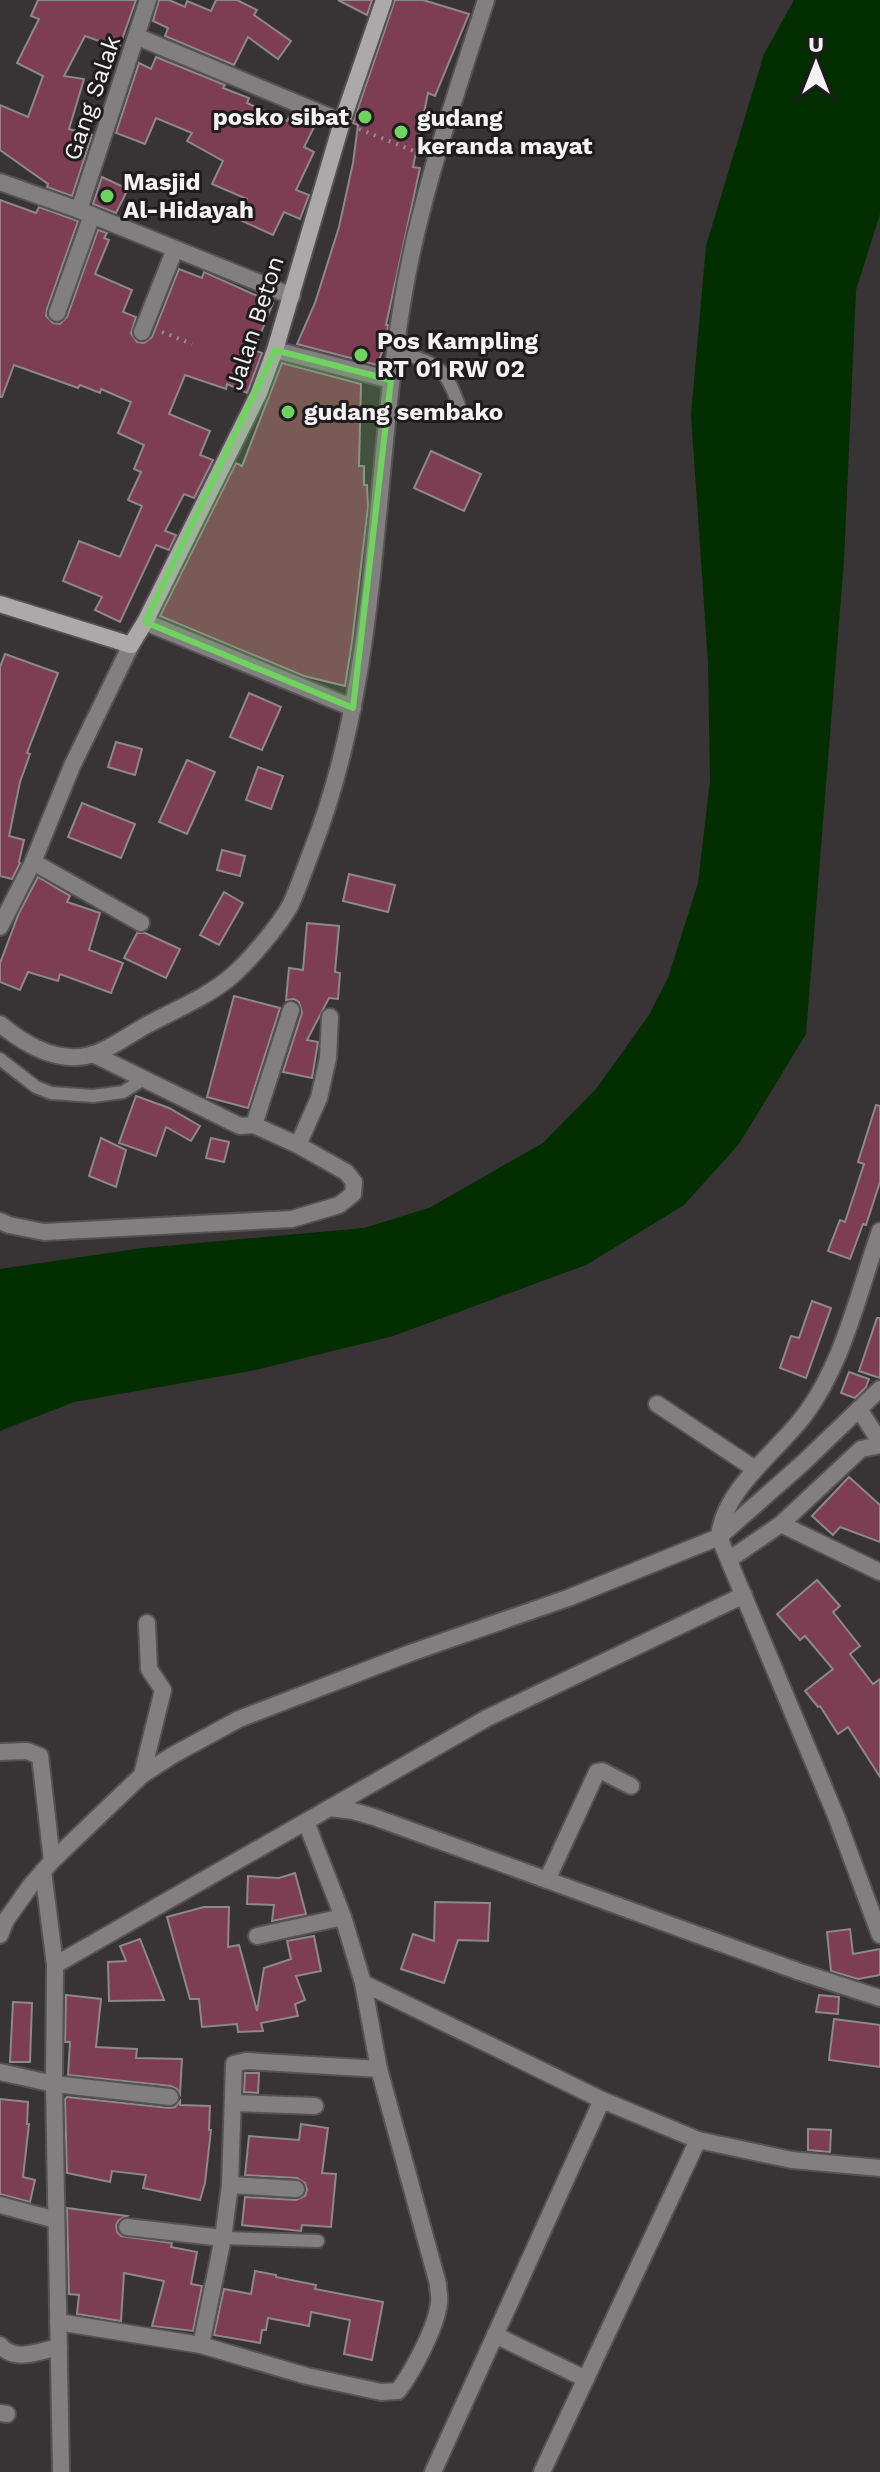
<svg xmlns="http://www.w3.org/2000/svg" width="880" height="2472" viewBox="0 0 880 2472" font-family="'Work Sans',sans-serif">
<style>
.water{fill:#022e00}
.building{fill:#7d3d52;stroke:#8d8889;stroke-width:2}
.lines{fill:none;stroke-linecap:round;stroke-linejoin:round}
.service-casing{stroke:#565152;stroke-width:16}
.minor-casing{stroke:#565152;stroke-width:20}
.tertiary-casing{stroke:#565152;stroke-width:20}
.secondary-casing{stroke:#565152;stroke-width:20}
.path{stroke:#949091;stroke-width:4;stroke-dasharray:2 6;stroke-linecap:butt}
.service{stroke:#827f80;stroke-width:12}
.minor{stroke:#827f80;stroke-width:16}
.tertiary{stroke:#827f80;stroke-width:16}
.secondary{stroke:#ada9aa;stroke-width:16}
.marked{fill:#70d35f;fill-opacity:0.2;stroke:#70d35f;stroke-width:6;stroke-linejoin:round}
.poi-dot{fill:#70d35f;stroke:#1e1c1c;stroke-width:3}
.labels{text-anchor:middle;stroke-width:6;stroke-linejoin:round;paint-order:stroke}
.street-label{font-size:24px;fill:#f4f1f2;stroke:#1e1c1c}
.poi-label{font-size:24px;font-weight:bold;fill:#f4f1f2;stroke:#1e1c1c;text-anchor:start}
</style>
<rect width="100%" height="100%" fill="#383334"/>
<polygon class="water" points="794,0 880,0 880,214 856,290 844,560 806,1034 739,1144 684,1205 586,1265 393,1336 256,1370 74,1402 0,1431 0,1269 143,1248 364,1228 429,1208 543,1143 596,1089 649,1015 668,978 698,883 710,781 708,662 691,415 706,246 764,54"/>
<g class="building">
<polygon points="38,0 136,0 119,48 85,36 64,76 84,79 69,129 92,135 72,196 47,187 48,184 0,150 0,105 28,117 43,76 17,63 39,19 31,16"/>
<polygon points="159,0 169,0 185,7 187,1 211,11 216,0 237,0 257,10 254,15 291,41 278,59 248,37 234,65 165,36 168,28 153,21"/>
<polygon points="338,0 372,0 367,15"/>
<polygon points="395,0 423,0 469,14 435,96 428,93 413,167 420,168 386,325 388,325 386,342 377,365 297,344 315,303 339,227 353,163 358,125 353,123"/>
<polygon points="156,57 225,85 223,88 249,98 247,103 287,121 291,113 316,123 304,147 314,152 296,190 309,195 300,219 284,212 273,235 238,219 247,199 212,184 223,161 187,141 192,133 156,118 145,144 116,133 139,63 151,69"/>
<polygon points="102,177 128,189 116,213 93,204"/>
<polygon points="0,200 36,213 39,207 78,221 47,309 46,316 53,323 60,324 67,317 98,230 107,233 104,238 109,240 95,274 132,290 123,312 136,317 131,333 137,342 144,343 152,337 179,269 202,278 204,272 273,303 254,350 262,353 247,393 227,384 226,389 185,375 169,414 210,431 200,455 213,460 194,498 184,494 165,531 176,535 169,550 156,545 120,622 95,610 102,597 63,581 79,541 120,557 142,506 128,500 141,472 134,469 144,445 118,433 131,402 101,389 100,393 80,385 78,388 14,365 2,397 0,397"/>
<polygon points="282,363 361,384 359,466 364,466 364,485 367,485 368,507 352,642 345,686 304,676 160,616 236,463 242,466"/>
<polygon points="431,451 481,474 464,511 414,488"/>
<polygon points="5,654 58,673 27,753 30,754 20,782 9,836 24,840 19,862 20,863 12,879 0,876 0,667"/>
<polygon points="249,693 281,707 262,750 230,737"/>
<polygon points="116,742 142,749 135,775 108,767"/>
<polygon points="187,760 215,772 187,834 159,822"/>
<polygon points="258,767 283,776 271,809 246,800"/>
<polygon points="82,803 135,824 121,858 68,837"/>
<polygon points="222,850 245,856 240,876 217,870"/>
<polygon points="349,874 395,885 388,912 343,901"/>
<polygon points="38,877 70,896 67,902 100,913 89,950 123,963 111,993 60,974 58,981 28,972 20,990 0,982 0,963 19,913"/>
<polygon points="224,892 243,903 219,945 200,935"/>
<polygon points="307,923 339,926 335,972 340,973 338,999 329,998 307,1040 318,1042 312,1078 283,1072 302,1013 299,1002 294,999 286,1000 289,968 303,970"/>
<polygon points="137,933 145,933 180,949 166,978 124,958"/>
<polygon points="234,996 280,1008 248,1108 207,1097"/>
<polygon points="136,1096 169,1108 200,1126 191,1141 166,1127 156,1156 119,1143"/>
<polygon points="876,1105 880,1106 880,1182 866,1225 863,1224 850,1259 828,1251 840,1220 845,1222 864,1164 858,1162"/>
<polygon points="101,1138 126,1150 116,1187 89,1176"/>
<polygon points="211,1138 229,1142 224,1162 206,1158"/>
<polygon points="812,1301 831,1308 806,1378 780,1368 791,1336 799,1338"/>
<polygon points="877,1318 880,1318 880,1378 859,1371"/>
<polygon points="849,1372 869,1379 866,1387 855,1398 841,1393"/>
<polygon points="849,1477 880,1505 880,1542 840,1527 833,1535 812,1516"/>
<polygon points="817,1580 840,1606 833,1612 860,1646 850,1654 873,1684 880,1679 880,1777 848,1727 838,1734 820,1706 818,1707 805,1691 833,1669 805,1636 800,1640 777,1614"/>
<polygon points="295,1873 306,1914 272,1921 274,1905 247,1904 248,1876 279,1878"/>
<polygon points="435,1902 490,1903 488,1941 458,1940 444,1983 401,1969 413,1934 434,1941"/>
<polygon points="204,1907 229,1907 228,1947 239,1945 257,2011 264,1968 291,1959 287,1941 314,1936 321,1971 296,1976 305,2000 295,2004 298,2016 261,2023 263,2031 238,2032 237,2024 202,2027 199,1999 190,1999 167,1917"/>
<polygon points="850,1929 853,1954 880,1949 880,1975 858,1979 831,1971 827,1932"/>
<polygon points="140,1939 164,2000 109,2001 108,1962 126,1961 120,1946"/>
<polygon points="66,1995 101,1999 96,2047 137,2049 136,2058 182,2059 180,2094 177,2089 171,2086 68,2075 70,2042 65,2042"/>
<polygon points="819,1995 839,1997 838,2014 816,2012"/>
<polygon points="13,2002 32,2003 30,2062 10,2062"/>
<polygon points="834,2019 880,2025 880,2067 829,2060"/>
<polygon points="245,2073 259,2073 258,2093 244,2092"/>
<polygon points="67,2097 169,2108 175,2107 180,2101 180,2105 210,2106 209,2130 211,2130 205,2183 200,2200 143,2188 146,2175 112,2171 110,2182 67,2173 65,2099"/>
<polygon points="0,2099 28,2102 27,2124 29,2124 23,2177 35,2180 30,2202 0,2194"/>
<polygon points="301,2124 328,2128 322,2173 336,2174 331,2227 302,2225 301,2231 242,2225 245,2197 296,2200 305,2196 307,2190 305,2183 297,2178 245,2175 249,2136 299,2140"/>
<polygon points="808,2129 831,2130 830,2152 808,2150"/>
<polygon points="67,2208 127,2216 119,2220 116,2225 117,2232 121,2236 172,2243 171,2247 197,2252 191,2284 202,2286 193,2331 152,2326 164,2281 124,2273 121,2321 77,2314 79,2295 69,2294"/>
<polygon points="255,2271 276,2275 276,2277 316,2285 315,2289 383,2302 372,2360 344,2354 350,2320 311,2312 309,2326 268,2318 266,2330 262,2330 260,2343 214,2335 224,2289 251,2294"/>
</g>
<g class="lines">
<defs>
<g id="service">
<path d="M395,351C436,364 444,363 459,406"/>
<polyline points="0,1059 36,1087 51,1093 93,1096 123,1092 144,1079"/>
<polyline points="223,2238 318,2241"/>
</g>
<g id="minor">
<polyline points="138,37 342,122"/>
<polyline points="0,182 79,210 292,296"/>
<polyline points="79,210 148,0"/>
<polyline points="57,313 92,215"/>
<polyline points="142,332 175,249"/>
<polyline points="275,350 391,380"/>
<polyline points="145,622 353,708"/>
<polyline points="33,862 141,923"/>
<polyline points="0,927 33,862 72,766 131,645"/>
<path d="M0,1024C25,1045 60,1065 94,1054C112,1048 129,1035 145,1026C174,1010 210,996 234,974C251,959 281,923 291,904C299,886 305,868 312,850C381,674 372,482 403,298C420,196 455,98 486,0"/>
<polyline points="254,1125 291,1010"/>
<polyline points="298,1145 319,1098 328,1058 330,1017"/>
<polyline points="0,1221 9,1225 44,1232 292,1219 339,1205 353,1194 354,1182 346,1172 298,1145 254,1125 240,1126 93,1054"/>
<polyline points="657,1404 755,1469"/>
<polyline points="859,1409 880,1442"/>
<polyline points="781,1524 880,1572"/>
<path d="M719,1536C724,1491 772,1455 799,1422C842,1370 858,1294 880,1231"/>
<polyline points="730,1559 781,1524 861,1449 880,1445"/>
<polyline points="0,1752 27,1751 40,1756 52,1861"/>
<polyline points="142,1775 163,1690 149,1669 147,1623"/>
<polyline points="330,1808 353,1811 374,1817 800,1972 880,1998"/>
<polyline points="43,1871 55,1965"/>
<polyline points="547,1880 597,1772 602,1771 631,1786"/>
<polyline points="0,1935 6,1920 31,1885 52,1861 142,1775 173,1755 239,1719 413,1652 568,1598 719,1537 804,1462 880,1389"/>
<polyline points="257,1936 343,1917"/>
<polyline points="363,1983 602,2100 698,2140 792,2160 880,2168"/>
<polyline points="0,2072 54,2084 170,2097"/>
<polyline points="233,2103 315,2106"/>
<polyline points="230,2185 296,2189"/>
<polyline points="0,2205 56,2220"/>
<polyline points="127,2227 223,2238"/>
<path d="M58,2322L201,2345L307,2376L381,2392L398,2391C413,2371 436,2328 439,2303C440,2297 438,2290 438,2284L379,2069L363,1983L343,1917L306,1822"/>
<polyline points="495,2335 586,2379"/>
<path d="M0,2345C15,2363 39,2351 59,2347"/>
<polyline points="201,2345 223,2238 230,2185 234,2064 246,2061 379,2069"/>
<polyline points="0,2413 7,2414"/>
<polyline points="61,2472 54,2084 55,1965 487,1718 744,1595"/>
<polyline points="433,2472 602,2100"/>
<polyline points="542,2472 698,2140"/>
</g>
<polyline id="tertiary" points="719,1537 836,1816 880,1935"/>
<polyline id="secondary" points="0,604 131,645 145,622 259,393 275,350 342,122 384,0"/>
</defs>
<use href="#service" class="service-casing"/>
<use href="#minor" class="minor-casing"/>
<use href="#tertiary" class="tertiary-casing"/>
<use href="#secondary" class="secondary-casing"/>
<g class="path">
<polyline points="359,129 421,154"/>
<polyline points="162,332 192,344"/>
</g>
<use href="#service" class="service"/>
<use href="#minor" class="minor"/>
<use href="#tertiary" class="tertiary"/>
<use href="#secondary" class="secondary"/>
</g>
<path class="marked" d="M275,350L391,380L353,708L145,622Z"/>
<g class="poi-dot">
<circle cx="365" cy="117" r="8"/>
<circle cx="401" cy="132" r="8"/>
<circle cx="107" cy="196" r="8"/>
<circle cx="361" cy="355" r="8"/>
<circle cx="288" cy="412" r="8"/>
</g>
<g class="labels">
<g class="street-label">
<text transform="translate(92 98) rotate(-71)" y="8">Gang Salak</text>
<text transform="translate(255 323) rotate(-72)" y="8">Jalan Beton</text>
</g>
<g class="poi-label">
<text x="349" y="125" text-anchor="end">posko sibat</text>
<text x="417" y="126">gudang<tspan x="417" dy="28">keranda mayat</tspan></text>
<text x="123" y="190">Masjid<tspan x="123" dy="28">Al-Hidayah</tspan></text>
<text x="377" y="349">Pos Kampling<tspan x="377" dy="28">RT 01 RW 02</tspan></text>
<text x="304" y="420">gudang sembako</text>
</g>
</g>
<g transform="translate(816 64)" stroke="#1e1c1c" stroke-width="6" paint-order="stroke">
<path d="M0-6L14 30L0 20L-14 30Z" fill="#f4f1f2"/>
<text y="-12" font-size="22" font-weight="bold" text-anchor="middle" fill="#f4f1f2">U</text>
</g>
</svg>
